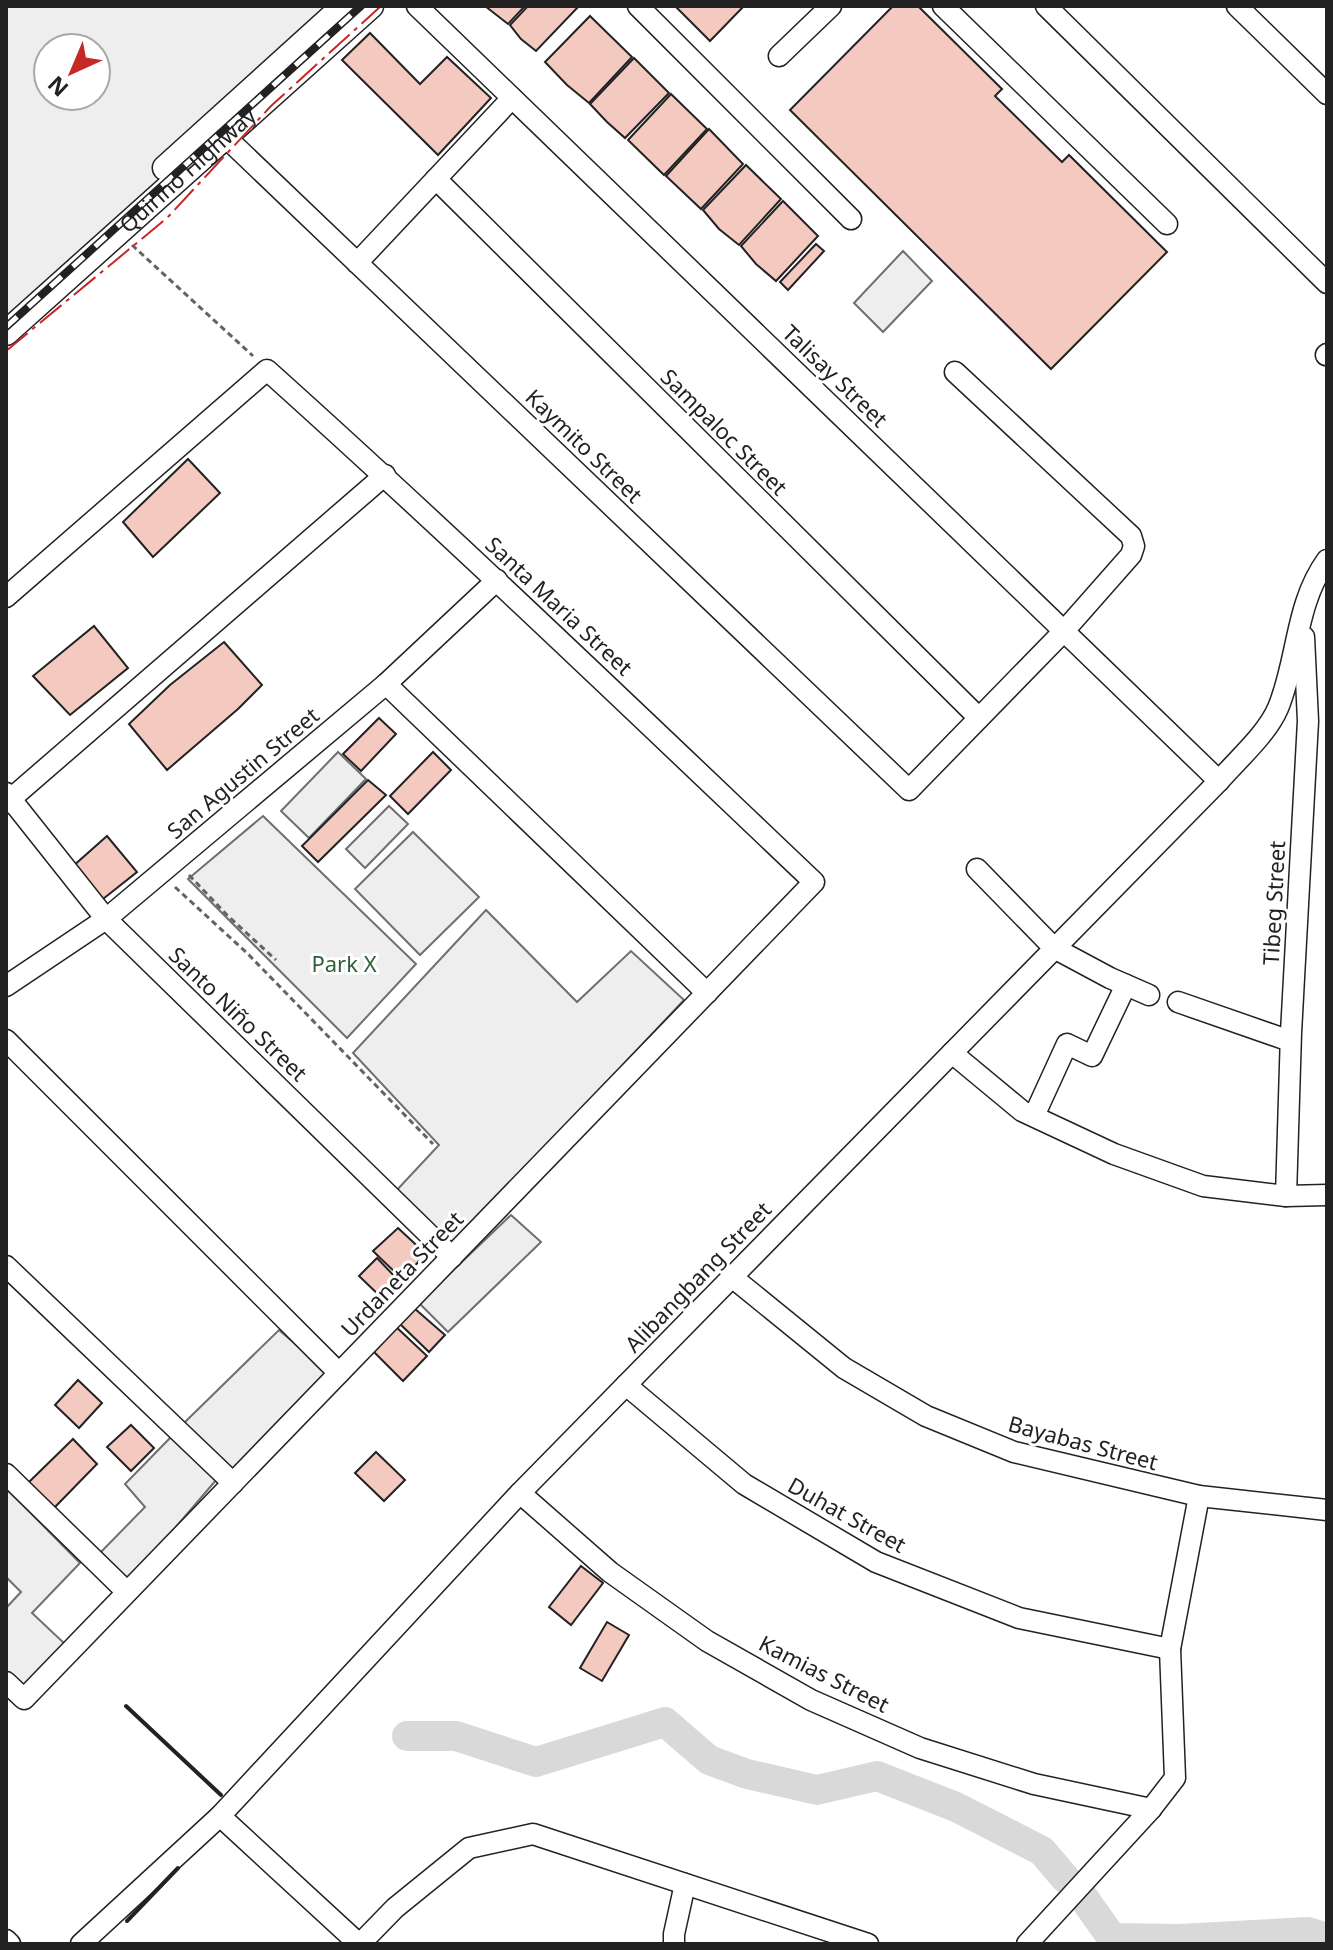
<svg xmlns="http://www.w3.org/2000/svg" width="1333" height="1950" viewBox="0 0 1333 1950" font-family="'Noto Sans',sans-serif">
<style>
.green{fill:#eee;stroke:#6f6f6f;stroke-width:2;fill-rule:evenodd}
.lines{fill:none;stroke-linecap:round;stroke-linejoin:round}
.river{stroke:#d9d9d9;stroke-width:30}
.building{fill:#f3c9c0;stroke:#222;stroke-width:2}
.minor-casing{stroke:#222;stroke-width:23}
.major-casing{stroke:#222;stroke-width:27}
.path{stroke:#646464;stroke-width:3;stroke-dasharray:6 4;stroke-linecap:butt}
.minor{stroke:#fff;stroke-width:20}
.major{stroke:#fff;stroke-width:24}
.rail-casing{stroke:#222;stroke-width:8}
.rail{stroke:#fff;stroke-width:5;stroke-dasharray:15;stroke-linecap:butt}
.wall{stroke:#222;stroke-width:4}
.power{stroke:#c62828;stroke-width:2;stroke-dasharray:28 6 4 6;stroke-linecap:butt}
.labels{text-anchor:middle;stroke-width:6;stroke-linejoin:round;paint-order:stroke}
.street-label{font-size:22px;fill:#222;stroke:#fff}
.park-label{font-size:22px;fill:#2f5e38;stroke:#fff}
</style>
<rect width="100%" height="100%" fill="#fff"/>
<g class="green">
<path d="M6,6H355L6,320ZM48,48H96V96H48Z"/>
<polygon points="903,251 932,281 883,332 854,303"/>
<polygon points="338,752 366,779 309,838 281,811"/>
<polygon points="389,806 408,824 365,868 346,849"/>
<polygon points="263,816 416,964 347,1038 188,879"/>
<polygon points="413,832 479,897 420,955 355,889"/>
<polygon points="486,910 577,1002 631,951 684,1000 450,1248 395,1192 439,1145 353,1053"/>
<polygon points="511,1215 541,1242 448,1332 419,1303"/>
<polygon points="279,1330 329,1373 234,1470 184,1423"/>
<polygon points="172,1436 217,1479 127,1584 98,1555 145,1507 125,1484"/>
<polygon points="6,1488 80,1563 32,1613 65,1644 23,1691 6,1674 6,1608 21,1592 6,1577"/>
</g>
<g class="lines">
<g class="river">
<polyline points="407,1736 456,1736 536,1762 665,1722 709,1760 747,1774 817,1790 877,1776 956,1807 1042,1851 1065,1878"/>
<polyline points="1083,1897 1112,1938 1179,1939 1308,1932 1327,1938"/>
</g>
</g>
<g class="building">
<polygon points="485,6 525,6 508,24"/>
<polygon points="528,6 579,6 536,51 521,39 510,25"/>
<polygon points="675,6 744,6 710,41"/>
<polygon points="893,6 918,6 1002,89 995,96 1062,162 1069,155 1167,252 1051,369 790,110"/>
<polygon points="590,16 632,57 589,103 567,85 545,62"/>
<polygon points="370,33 420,84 447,57 491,98 438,155 342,60"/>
<polygon points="634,58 669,93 625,138 607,122 590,104"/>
<polygon points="671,94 707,129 664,175 628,140"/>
<polygon points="709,129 743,164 701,209 666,176"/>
<polygon points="746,165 781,199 739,245 719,229 703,210"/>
<polygon points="783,201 818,236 776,281 756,264 741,246"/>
<polygon points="816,244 824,251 788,290 780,282"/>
<polygon points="188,459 220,493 153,557 123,522"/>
<polygon points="94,626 128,668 70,715 33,676"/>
<polygon points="224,642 262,685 238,709 167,770 129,724 170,685"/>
<polygon points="379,718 396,734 361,771 343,754"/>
<polygon points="433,752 451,770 408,814 390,796"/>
<polygon points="368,780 386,795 318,862 302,846"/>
<polygon points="107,836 137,872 103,899 72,867"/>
<polygon points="398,1228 426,1254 402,1279 373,1251"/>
<polygon points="377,1258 399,1281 383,1299 359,1276"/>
<polygon points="414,1308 445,1335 429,1352 398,1322"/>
<polygon points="393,1324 427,1356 403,1381 370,1348"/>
<polygon points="78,1380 102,1403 79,1428 55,1405"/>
<polygon points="131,1425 154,1448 131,1471 107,1447"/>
<polygon points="73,1439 97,1464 54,1508 28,1483"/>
<polygon points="376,1452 405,1480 384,1501 355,1473"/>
<polygon points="581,1566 603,1583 571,1625 549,1607"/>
<polygon points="607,1622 629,1635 602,1681 580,1668"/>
</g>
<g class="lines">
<defs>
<g id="minor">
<polyline points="417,6 1219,781"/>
<polyline points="638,6 851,219"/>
<polyline points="943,6 1167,224"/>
<polyline points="1046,6 1327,283"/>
<polyline points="1237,6 1327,94"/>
<polyline points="779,56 831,6"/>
<polyline points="215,127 909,790 1064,631 1131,555 1134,546 1131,536 955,372"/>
<polyline points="436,179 979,718"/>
<polyline points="357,263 512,98"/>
<polyline points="1326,355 1327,354"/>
<path d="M6,597L267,370C453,537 633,710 814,882L24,1699L6,1682"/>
<polyline points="386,684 707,993"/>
<polyline points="6,793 106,919 452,1257"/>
<polyline points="6,803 385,475"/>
<polyline points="977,869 1054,948 1110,978 1149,995"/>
<polyline points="6,986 106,919 386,684 497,580"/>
<polyline points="1178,1002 1290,1041"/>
<polyline points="6,1040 339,1373"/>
<polyline points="952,1053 1022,1111 1114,1154 1203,1186 1286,1196 1327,1195"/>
<polyline points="1034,1116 1067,1044 1092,1056 1126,985"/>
<polyline points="1286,1196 1291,1033 1308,721 1304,637"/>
<polyline points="6,1266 233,1483"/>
<polyline points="732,1277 844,1368 926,1416 1014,1452 1199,1496 1327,1510"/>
<polyline points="626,1385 744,1484 876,1562 1019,1618 1170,1649"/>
<polyline points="6,1474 127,1592"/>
<polyline points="520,1493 610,1572 707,1641 811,1700 920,1748 1034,1784 1151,1809"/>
<polyline points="220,1816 359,1944"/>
<polyline points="6,1940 10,1944"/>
<path d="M81,1944L220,1816L520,1493L1219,781C1238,759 1267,734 1278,708C1298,660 1295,604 1327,560"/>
<polyline points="360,1944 395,1908 469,1848 533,1834 868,1944"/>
<polyline points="674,1944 674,1934 685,1884"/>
<polyline points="1027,1944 1151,1809 1175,1778 1170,1649 1199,1496"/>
</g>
<g id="major">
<polyline points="165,168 344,6"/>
<path id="s1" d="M6,333L371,6"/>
</g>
</defs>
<use href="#minor" class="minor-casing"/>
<use href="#major" class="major-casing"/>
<g class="path">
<polyline points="132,245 253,356"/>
<polyline points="189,875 227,915 276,960"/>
<polyline points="175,887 247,953 433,1144"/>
</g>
<use href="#minor" class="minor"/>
<use href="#major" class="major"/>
<defs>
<polyline id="rail" points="6,327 361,6"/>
</defs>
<use href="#rail" class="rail-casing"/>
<use href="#rail" class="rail"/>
<g class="wall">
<polyline points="126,1706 221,1795"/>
<polyline points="127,1921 178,1868"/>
</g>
<polyline class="power" points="6,351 167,218 271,106 381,6"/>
</g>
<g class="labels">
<g class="street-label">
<text dy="8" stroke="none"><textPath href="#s1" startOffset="244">Quirino Highway</textPath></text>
<text transform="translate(835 376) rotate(44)" y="8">Talisay Street</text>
<text transform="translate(724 432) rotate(45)" y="8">Sampaloc Street</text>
<text transform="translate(584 446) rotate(44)" y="8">Kaymito Street</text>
<text transform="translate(559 606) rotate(43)" y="8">Santa Maria Street</text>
<text transform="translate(243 773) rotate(-40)" y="8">San Agustin Street</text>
<text transform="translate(1274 903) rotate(-87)" y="8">Tibeg Street</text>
<text transform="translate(238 1014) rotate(44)" y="8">Santo Niño Street</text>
<text transform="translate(402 1274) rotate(-46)" y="8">Urdaneta Street</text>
<text transform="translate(698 1277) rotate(-46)" y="8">Alibangbang Street</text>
<text transform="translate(1083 1443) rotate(15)" y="8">Bayabas Street</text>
<text transform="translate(847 1515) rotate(29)" y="8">Duhat Street</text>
<text transform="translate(824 1674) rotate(27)" y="8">Kamias Street</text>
</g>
<g class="park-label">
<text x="344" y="972">Park X</text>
</g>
</g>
<rect width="1333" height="1950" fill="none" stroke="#222222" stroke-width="16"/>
<g transform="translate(72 72) rotate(224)"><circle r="38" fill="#ffffff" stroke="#a7a7a7" stroke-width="2"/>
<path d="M0-6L14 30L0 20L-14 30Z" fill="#c62828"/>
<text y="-12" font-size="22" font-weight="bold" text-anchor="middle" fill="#222222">N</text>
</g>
</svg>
